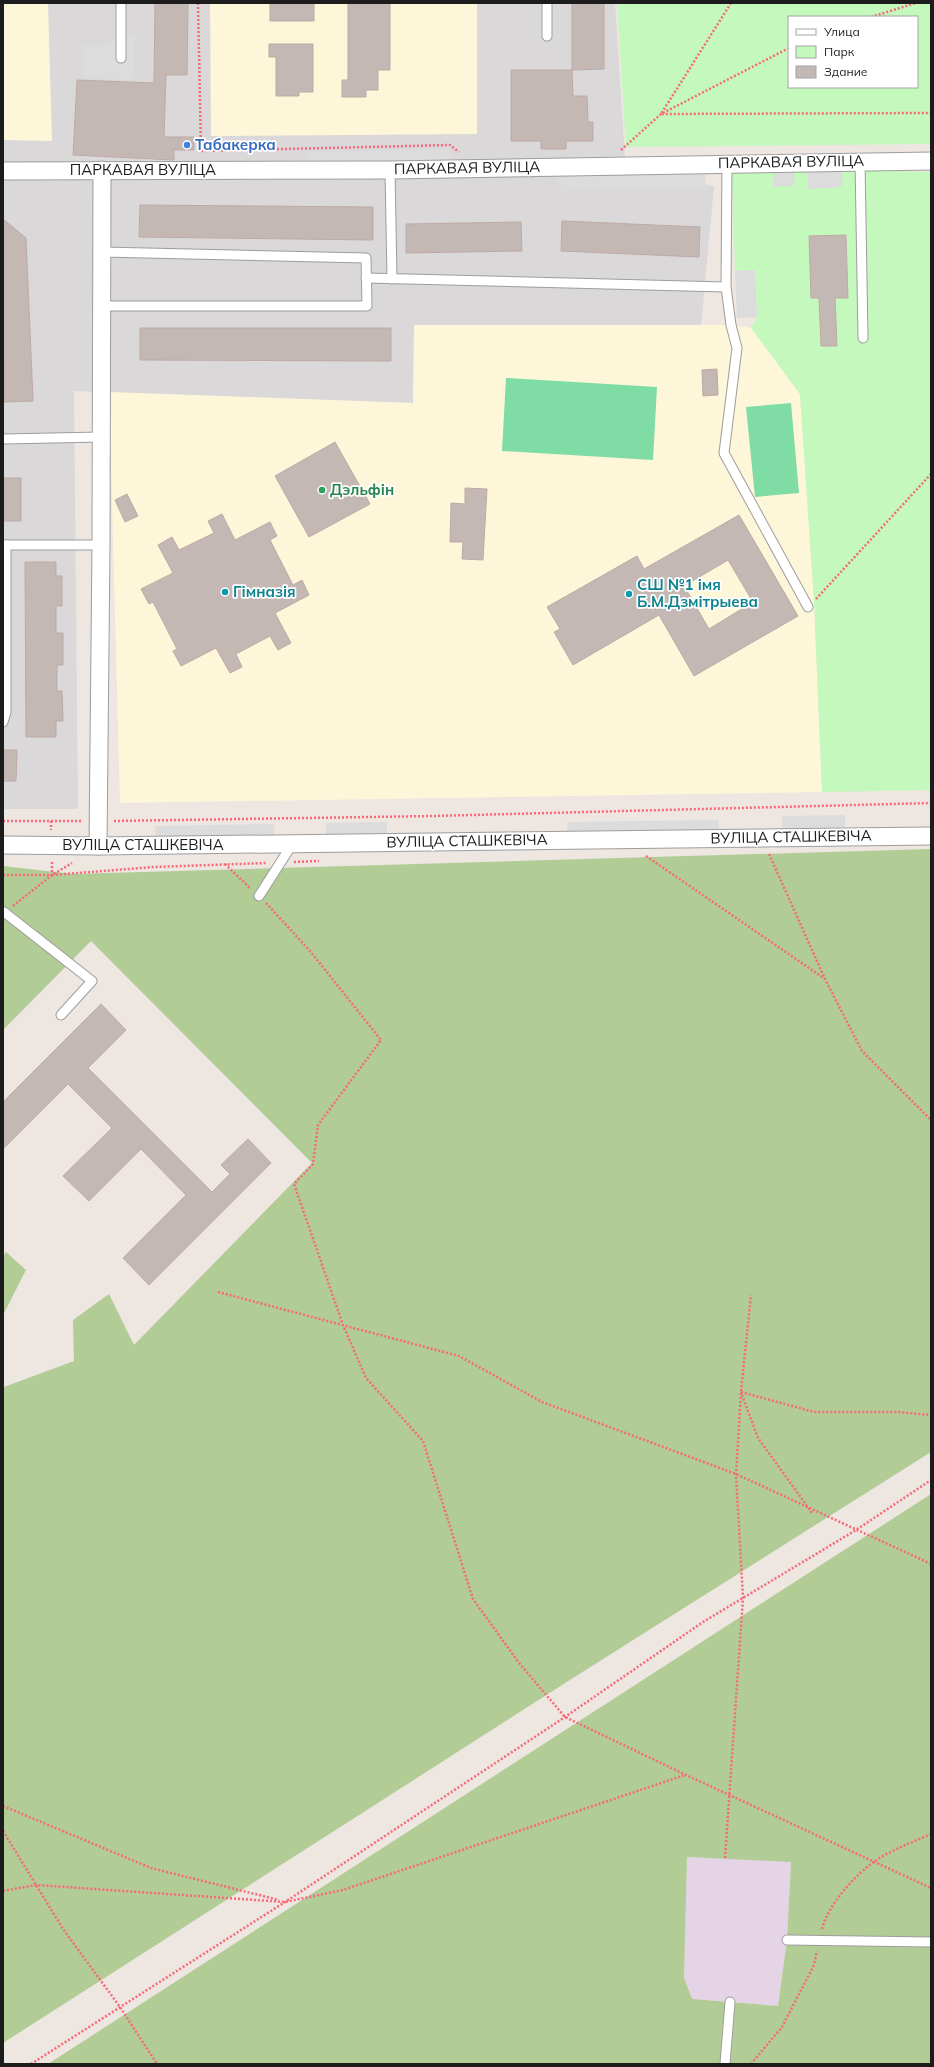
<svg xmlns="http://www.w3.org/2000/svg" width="934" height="2067" viewBox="0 0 934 2067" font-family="Mulish,sans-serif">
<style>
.residential{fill:#dad8d9}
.industrial{fill:#e5d3e6}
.education{fill:#fef6d9}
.forest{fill:#b2cc96;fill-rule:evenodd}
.park{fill:#c5f8bd;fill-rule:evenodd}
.pitch{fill:#7fdca4}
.parking{fill:#dcdcdc}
.building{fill:#c4b8b5;stroke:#beaaa4;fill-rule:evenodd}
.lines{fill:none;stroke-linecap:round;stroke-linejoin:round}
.service-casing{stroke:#9d9d9d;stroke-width:11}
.minor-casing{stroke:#9d9d9d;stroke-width:19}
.path{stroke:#f76878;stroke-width:2.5;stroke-dasharray:2 2;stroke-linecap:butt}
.service{stroke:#fff;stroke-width:9}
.minor{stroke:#fff;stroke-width:17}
.shop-dot{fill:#3f7fe0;stroke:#fff;stroke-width:1.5}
.leisure-dot{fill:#2e9e5b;stroke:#fff;stroke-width:1.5}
.culture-dot{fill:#0f9aa8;stroke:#fff;stroke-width:1.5}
.labels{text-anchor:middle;stroke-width:3.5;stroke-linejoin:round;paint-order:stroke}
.shop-label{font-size:15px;font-weight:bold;fill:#366cbe;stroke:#fff;text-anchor:start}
.street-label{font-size:15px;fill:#1c1c1c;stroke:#fff}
.leisure-label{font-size:15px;font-weight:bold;fill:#27864d;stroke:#fff;text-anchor:start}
.culture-label{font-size:15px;font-weight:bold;fill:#0d838f;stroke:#fff;text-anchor:start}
</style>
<rect width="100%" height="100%" fill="#ede6e1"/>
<polygon class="residential" points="3,3 615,3 626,175 714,186 701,326 415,325 413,403 74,391 78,809 3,809"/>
<polygon class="industrial" points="687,1857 791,1861 787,1940 778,2006 692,1999 684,1977"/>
<g class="education">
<polygon points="3,3 48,3 52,141 3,140"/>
<polygon points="210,3 477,3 477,134 211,136"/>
<polygon points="414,325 731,325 751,328 800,394 814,601 822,792 120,803 109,392 413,403"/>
</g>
<g class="forest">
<polygon points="931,849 931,1452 573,1678 3,2043 3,1384 4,1387 74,1361 73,1320 109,1294 134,1345 312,1163 91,941 3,1030 3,866 73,874"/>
<polygon points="6,1252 26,1270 3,1315 3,1257"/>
<path d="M931,1494V2064H48ZM687,1857L791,1862L787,1940L778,2006L692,1999L684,1977Z"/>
</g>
<g class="park">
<path d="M617,3H931V144L626,147ZM789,17H917V87H789Z"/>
<polygon points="842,170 931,172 931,790 822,792 814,601 800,394 751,328 757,317 755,270 735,271 732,174"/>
</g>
<g class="pitch">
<polygon points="506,378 657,387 653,460 502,451"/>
<polygon points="791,403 799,493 755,497 746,407"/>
</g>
<g class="parking">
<polygon points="116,36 135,36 133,80 83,78 83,45 107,46"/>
<polygon points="449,149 449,161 309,164 308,152"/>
<polygon points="842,170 842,187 808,189 807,172"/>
<polygon points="794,172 794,186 774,187 774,173"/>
<polygon points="705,174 706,188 559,191 559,176"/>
<polygon points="755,270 757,317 737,318 735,271"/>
<polygon points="845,815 845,829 783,830 782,816"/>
<polygon points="719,820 719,833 567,835 567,822"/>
<polygon points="387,822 387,836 326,837 326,823"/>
<polygon points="274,824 275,839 156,841 155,826"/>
</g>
<g class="building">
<polygon points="155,3 188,3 187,75 166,75 164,137 194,137 194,150 174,150 174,160 73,155 77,80 154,83"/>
<polygon points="284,3 314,3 314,21 270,21 270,4"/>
<polygon points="348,3 390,3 390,70 378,70 378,90 366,90 366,97 342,97 342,80 348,80"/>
<polygon points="572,3 604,3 604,69 572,70"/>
<polygon points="269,44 313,44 313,92 299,92 299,96 276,96 276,57 269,57"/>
<polygon points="511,70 572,70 573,96 587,96 588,122 593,122 593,141 566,141 566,149 541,149 541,141 511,141"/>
<polygon points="140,205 373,207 373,240 139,237"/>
<polygon points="3,219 26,238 33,401 4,402"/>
<polygon points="562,221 700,227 699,257 561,251"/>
<polygon points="521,222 522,251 406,253 406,224"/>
<polygon points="846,235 848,298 835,298 837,346 821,346 819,298 811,298 809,236"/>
<polygon points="140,328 391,328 391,361 140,360"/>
<polygon points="717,369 718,395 703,396 702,370"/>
<polygon points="335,442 370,504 309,537 275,476"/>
<rect x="3" y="478" width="18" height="43"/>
<polygon points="465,488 487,489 483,560 462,559 463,542 450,542 451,503 465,504"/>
<polygon points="127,494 138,516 125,522 115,500"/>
<polygon points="222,514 235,540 270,522 277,536 270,540 293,585 302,580 309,595 275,613 291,643 278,650 270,636 236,654 242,667 230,673 216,648 181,666 173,651 177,649 153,602 149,604 141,589 173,573 158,545 172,537 179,550 214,533 208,521"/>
<path d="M739,515L798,616L694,676L659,615L573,665L554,632L560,629L547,607L637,556L644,569ZM728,560L753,602L709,629L684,586Z"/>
<polygon points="25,562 56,562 56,576 62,576 62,606 56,606 56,633 63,633 63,665 57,665 57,691 62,691 63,721 56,721 56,737 26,737"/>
<polygon points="3,750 17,750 16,781 3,781"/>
<polygon points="101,1004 126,1030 88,1068 212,1192 230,1174 221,1165 248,1139 271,1163 149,1285 123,1258 186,1195 141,1149 89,1201 63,1176 112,1128 68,1084 3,1149 3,1102"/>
</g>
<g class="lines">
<defs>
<g id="service">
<polyline points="121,3 121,58"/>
<polyline points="547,36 547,3"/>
<polyline points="860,160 863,338"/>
<polyline points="727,164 726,287 731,325 737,348 724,453 808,607"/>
<polyline points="390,170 392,279"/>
<polyline points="102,252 366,258 367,306 102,306"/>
<polyline points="366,278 726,287"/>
<polyline points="3,439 101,437"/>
<polyline points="3,545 101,545"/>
<polyline points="3,722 6,712 6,545"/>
<polyline points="259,896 293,843"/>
<polyline points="4,912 92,981 61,1015"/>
<polyline points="787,1940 931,1942"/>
<polyline points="725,2064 730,2002"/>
</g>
<g id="minor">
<polyline points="3,171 390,170 931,161"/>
<polyline points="3,845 98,846 931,836"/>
<polyline points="98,846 101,545 102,170"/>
</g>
</defs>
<use href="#service" class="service-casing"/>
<use href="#minor" class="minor-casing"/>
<g class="path">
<polyline points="198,3 201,151 450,145 459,152"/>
<polyline points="731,3 661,114 931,113"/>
<polyline points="871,17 916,3"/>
<polyline points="621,150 661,114 789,48"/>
<polyline points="816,599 931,474"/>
<polyline points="3,821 83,821"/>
<polyline points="51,821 51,830"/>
<polyline points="114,821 433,816 931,803"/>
<polyline points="769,854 825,979 862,1051 931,1120"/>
<polyline points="646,856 825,979"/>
<polyline points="294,862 319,861"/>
<polyline points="225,864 251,889"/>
<polyline points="3,875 52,875 52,861"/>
<polyline points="52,875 154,867 267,863"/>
<polyline points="266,903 310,951 381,1040 318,1125 313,1164 294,1184 343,1325 366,1378 423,1441 473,1599 519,1663 565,1717 686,1775 931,1888"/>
<polyline points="13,906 52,875 72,863"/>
<polyline points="218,1292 459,1356 542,1402 736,1474 931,1564"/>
<polyline points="741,1392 814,1412 897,1412 931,1415"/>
<polyline points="742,1395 758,1438 812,1513"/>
<polyline points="3,1806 151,1868 279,1900"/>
<polyline points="3,1831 63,1929 120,2007 157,2064"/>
<polyline points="725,1858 743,1598 736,1474 741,1392 751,1295"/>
<polyline points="3,1891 36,1885 285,1902 343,1890 685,1775"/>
<path d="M822,1929C828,1905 855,1875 875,1861C891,1850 913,1842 931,1834"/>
<polyline points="31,2064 285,1902 565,1717 703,1622 856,1530 931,1480"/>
<polyline points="751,2064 782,2027 814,1965 817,1951"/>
</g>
<use href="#service" class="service"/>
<use href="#minor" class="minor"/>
</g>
<circle class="shop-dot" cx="187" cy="145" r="4"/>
<circle class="leisure-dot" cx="322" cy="490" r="4"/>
<g class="culture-dot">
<circle cx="225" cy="592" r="4"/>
<circle cx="629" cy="594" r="4"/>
</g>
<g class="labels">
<g class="shop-label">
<text x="195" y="150">Табакерка</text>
</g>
<g class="street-label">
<text transform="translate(791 162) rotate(-1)" y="5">ПАРКАВАЯ ВУЛІЦА</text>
<text transform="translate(467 168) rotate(-1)" y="5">ПАРКАВАЯ ВУЛІЦА</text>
<text x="143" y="175">ПАРКАВАЯ ВУЛІЦА</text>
<text transform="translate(791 837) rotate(-1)" y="5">ВУЛІЦА СТАШКЕВІЧА</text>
<text transform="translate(467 841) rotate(-1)" y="5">ВУЛІЦА СТАШКЕВІЧА</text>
<text x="143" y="850">ВУЛІЦА СТАШКЕВІЧА</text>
</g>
<g class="leisure-label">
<text x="330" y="495">Дэльфін</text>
</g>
<g class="culture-label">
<text x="637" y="590">СШ №1 імя<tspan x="637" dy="17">Б.М.Дзмітрыева</tspan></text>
<text x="233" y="597">Гімназія</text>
</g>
</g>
<rect width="934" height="2067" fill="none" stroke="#1c1c1c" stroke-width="8"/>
<rect x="788" y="16" width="130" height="72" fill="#ffffff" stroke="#a4a4a4"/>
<rect x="796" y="29" width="20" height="6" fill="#ffffff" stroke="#a4a4a4"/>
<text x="824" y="36" font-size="12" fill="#1c1c1c">Улица</text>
<rect x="796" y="46" width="20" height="12" fill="#c5f8bd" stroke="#a4a4a4"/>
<text x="824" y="56" font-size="12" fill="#1c1c1c">Парк</text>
<rect x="796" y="66" width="20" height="12" fill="#c4b8b5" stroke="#a4a4a4"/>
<text x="824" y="76" font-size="12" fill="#1c1c1c">Здание</text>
</svg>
